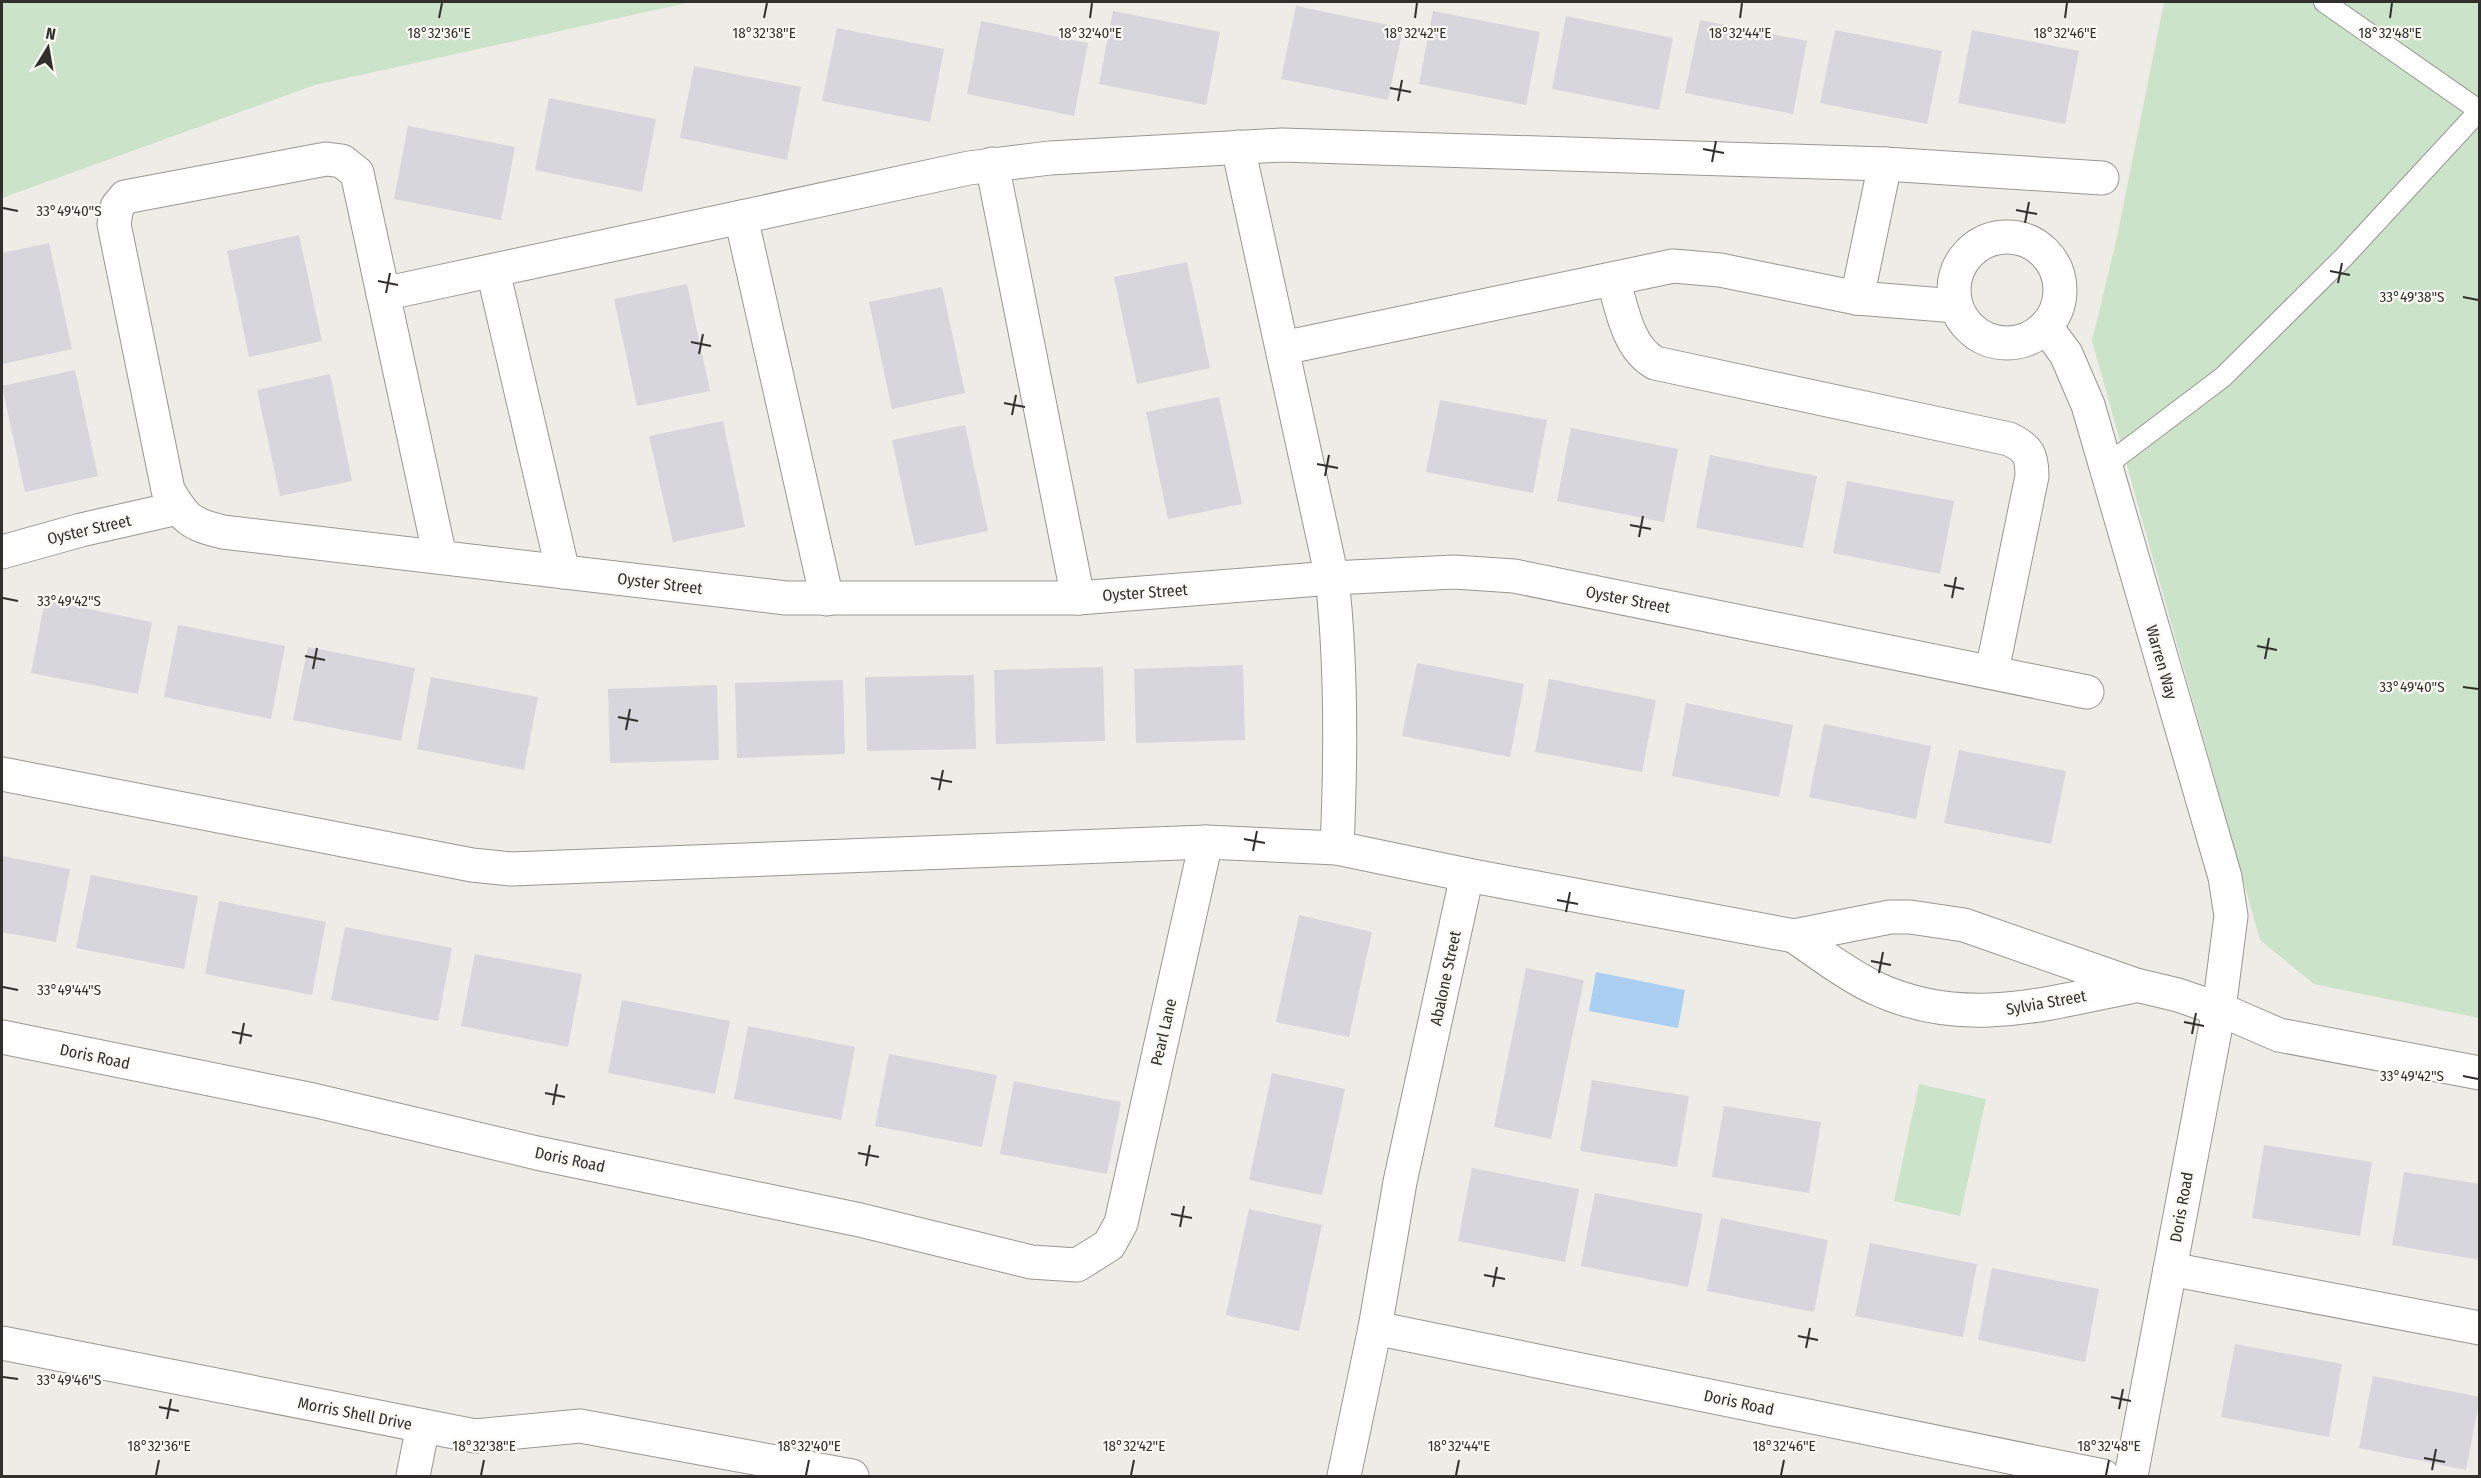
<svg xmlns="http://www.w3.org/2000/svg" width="2481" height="1478" viewBox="0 0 2481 1478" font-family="'Fira Sans Condensed',sans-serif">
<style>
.green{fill:#cae3c9}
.water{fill:#abcff3}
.building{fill:#d6d6dc}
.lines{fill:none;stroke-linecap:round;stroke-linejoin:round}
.service-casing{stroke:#999791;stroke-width:22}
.minor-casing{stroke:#999791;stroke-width:35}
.service{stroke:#fff;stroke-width:20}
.minor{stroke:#fff;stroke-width:33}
.ticks{fill:none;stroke:#31302d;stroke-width:2}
.labels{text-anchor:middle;stroke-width:4.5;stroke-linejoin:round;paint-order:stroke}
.street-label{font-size:16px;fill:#31302d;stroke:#fbf9f3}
.ticks-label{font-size:15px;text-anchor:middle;fill:#31302d;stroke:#fbf9f3;stroke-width:4.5;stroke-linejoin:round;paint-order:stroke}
</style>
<rect width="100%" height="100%" fill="#eeece6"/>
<g class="green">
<polygon points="2,2 691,2 315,85 2,198"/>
<polygon points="2164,2 2479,2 2479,1018 2314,984 2260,940 2092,341 2117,237"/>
<polygon points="1919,1084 1986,1099 1960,1216 1894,1201"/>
</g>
<polygon class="water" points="1596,972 1685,990 1678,1028 1589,1011"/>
<g class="building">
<polygon points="1296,6 1403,28 1388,100 1281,79"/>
<polygon points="1113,11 1220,32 1206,105 1099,84"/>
<polygon points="1433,11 1540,32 1526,105 1419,84"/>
<polygon points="1566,16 1673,38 1659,110 1552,89"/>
<polygon points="1700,20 1807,41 1793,114 1685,93"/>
<polygon points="981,21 1088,43 1074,116 967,94"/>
<polygon points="837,28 944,49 930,122 822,101"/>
<polygon points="1835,30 1942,51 1927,124 1820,103"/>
<polygon points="1972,30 2079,51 2065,124 1958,103"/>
<polygon points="694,66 801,87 787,160 680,138"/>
<polygon points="549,98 656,119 642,192 535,170"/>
<polygon points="408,126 515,147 501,220 394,199"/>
<polygon points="299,235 322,341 249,357 227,251"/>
<polygon points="49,243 72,349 2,364 2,253"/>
<polygon points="1187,262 1210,368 1137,384 1114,277"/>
<polygon points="687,284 710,391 637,406 614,299"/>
<polygon points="942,287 965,393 892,409 869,302"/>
<polygon points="75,370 98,476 25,492 2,386"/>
<polygon points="330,374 352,481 280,496 257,390"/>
<polygon points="1219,397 1242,504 1168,519 1146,412"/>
<polygon points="1440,400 1547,420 1533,493 1426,472"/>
<polygon points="723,421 745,527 673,542 649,436"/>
<polygon points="965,425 988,531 915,546 892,440"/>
<polygon points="1571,428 1678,449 1664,522 1557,501"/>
<polygon points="1710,455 1817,476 1803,548 1696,528"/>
<polygon points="1847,481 1954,501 1940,574 1833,553"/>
<polygon points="45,600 152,622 138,694 31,673"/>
<polygon points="178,625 285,646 271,719 164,697"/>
<polygon points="308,647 415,668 401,741 293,720"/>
<polygon points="1417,663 1524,684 1510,757 1402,736"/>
<polygon points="1243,665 1245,740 1136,743 1134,669"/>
<polygon points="1103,667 1105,741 996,744 994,670"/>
<polygon points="974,675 976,749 867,751 865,677"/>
<polygon points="431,677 538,697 524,770 417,749"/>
<polygon points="1549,679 1656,700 1642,772 1535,752"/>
<polygon points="843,680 845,754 737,758 735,683"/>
<polygon points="717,685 719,760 610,763 608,689"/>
<polygon points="1686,703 1793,725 1779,797 1672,776"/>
<polygon points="1824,724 1931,746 1916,819 1809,797"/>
<polygon points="1959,750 2066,771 2051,844 1944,823"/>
<polygon points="2,856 70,869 56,942 2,932"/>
<polygon points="91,875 198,896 184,969 76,948"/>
<polygon points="219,901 326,922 312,995 205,974"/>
<polygon points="1299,915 1372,932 1349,1037 1276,1022"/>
<polygon points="345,927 452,948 438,1021 331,1000"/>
<polygon points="475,954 582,974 568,1047 461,1026"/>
<polygon points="1526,968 1584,980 1551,1139 1494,1127"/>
<polygon points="622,1000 730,1021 715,1094 608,1073"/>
<polygon points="748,1026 855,1047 841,1120 734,1099"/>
<polygon points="889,1054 997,1075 982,1147 875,1126"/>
<polygon points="1272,1073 1345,1089 1322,1195 1249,1180"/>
<polygon points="1592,1080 1689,1096 1677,1167 1580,1151"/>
<polygon points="1014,1081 1121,1102 1107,1174 1000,1154"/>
<polygon points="1724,1106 1821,1122 1809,1193 1712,1177"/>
<polygon points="2264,1145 2372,1162 2360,1236 2252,1218"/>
<polygon points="1472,1168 1579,1189 1565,1262 1458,1241"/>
<polygon points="2404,1172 2480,1184 2480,1260 2392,1245"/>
<polygon points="1595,1193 1703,1214 1688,1287 1581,1266"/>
<polygon points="1249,1209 1322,1225 1299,1331 1226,1315"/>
<polygon points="1721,1218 1828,1240 1814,1312 1707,1291"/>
<polygon points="1870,1243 1977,1264 1963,1337 1855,1316"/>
<polygon points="1992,1268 2099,1289 2085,1362 1978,1340"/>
<polygon points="2235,1344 2342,1364 2329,1437 2221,1417"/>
<polygon points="2373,1376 2480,1397 2466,1470 2359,1448"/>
</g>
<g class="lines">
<defs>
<g id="service">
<polyline points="2324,2 2480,111"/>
<polyline points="2104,467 2223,377 2344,257 2479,111"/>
</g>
<g id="minor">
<path d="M1238,147L1332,578C1342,667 1341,759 1337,848L1467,875L1400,1182L1375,1328L1344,1476"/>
<polyline points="992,164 1078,598"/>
<polyline points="741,217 827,599"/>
<circle cx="2007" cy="290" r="53"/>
<polyline points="493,271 563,572"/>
<path d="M1613,279C1622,308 1627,347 1655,363L2009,439C2028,448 2032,455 2032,476L1992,671"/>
<polyline points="383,294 969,168 1050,158 1282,145 1885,164 2102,178"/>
<polyline points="1857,298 1885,164"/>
<polyline points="2046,327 2066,354 2088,405 2225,877 2231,916 2219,1009 2131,1476"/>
<polyline points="1283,348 1673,266 1720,270 1857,298 1956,306"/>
<polyline points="2,552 81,530 178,508"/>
<path d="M440,557L357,173L342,161L326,159L125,197L117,207L114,224L168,490C185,520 191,524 223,532L786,598H1078L1332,578L1454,572L1514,576L2087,692"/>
<polyline points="2,774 472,865 511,869 1206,842 1337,848"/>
<polyline points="1467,875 1794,936 1890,917 1910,917 1964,925 2136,985 2178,995 2219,1009 2279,1035 2480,1073"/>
<path d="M1794,936C1820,954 1846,974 1875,988C1963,1029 2045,1004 2134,986"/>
<polyline points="2,1037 313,1100 537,1153 860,1220 1031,1262 1077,1265 1109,1245 1121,1223 1206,842"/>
<polyline points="2170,1269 2480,1328"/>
<polyline points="1375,1328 2103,1476"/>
<polyline points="2,1343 475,1436 580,1426 852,1476"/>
<polyline points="413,1476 423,1426"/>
</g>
</defs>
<use href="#service" class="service-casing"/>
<use href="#minor" class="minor-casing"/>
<use href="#service" class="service"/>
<use href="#minor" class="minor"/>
</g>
<path class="ticks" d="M439,18L442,3M764,18L767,3M1090,18L1092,3M1415,18L1417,3M1740,18L1742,3M2065,18L2067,3M2390,18L2392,3M1390,88L1411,92M1398,101L1402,80M1703,149L1724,153M1712,162L1716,141M3,208L18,211M2016,210L2037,214M2025,223L2029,202M2330,271L2350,275M378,281L398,285M2338,283L2342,263M386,293L390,273M2463,297L2478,300M691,342L711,346M699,354L703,334M1004,403L1025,407M1012,415L1016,395M1317,464L1338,468M1325,476L1329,455M1630,525L1651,529M1639,537L1643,516M1944,585L1964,589M3,598L18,601M1952,598L1956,577M2257,646L2277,650M305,656L325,660M2265,659L2269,638M313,669L317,648M2463,687L2478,689M618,717L638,721M626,730L630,709M931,778L952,782M939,790L943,770M1244,839L1265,843M1253,851L1257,831M1557,900L1578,904M1566,912L1570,892M1871,961L1891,965M1879,973L1883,952M3,987L18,990M2184,1022L2204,1026M232,1032L252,1036M2192,1034L2196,1013M240,1044L244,1023M2463,1076L2478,1079M545,1093L565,1097M553,1105L557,1084M858,1153L879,1157M866,1166L870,1145M1171,1214L1192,1218M1180,1227L1184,1206M1484,1275L1505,1279M1493,1287L1497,1267M1798,1336L1818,1340M1806,1348L1810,1328M3,1377L18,1379M2111,1397L2131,1401M159,1407L179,1411M2119,1409L2123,1389M167,1419L171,1399M2424,1458L2445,1462M2432,1470L2436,1449M156,1475L159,1460M481,1475L484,1460M806,1475L809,1460M1131,1475L1134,1460M1456,1475L1459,1460M1781,1475L1784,1460M2106,1475L2109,1460"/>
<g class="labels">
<g class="street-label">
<text transform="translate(89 529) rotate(-13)" y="6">Oyster Street</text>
<text transform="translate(660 583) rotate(7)" y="6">Oyster Street</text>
<text transform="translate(1145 592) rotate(-4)" y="6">Oyster Street</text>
<text transform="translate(1628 599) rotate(11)" y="6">Oyster Street</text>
<text transform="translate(2162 662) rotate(74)" y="6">Warren Way</text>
<text transform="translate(1445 978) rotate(-78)" y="6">Abalone Street</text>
<text transform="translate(2046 1002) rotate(-10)" y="6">Sylvia Street</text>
<text transform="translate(1163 1032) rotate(-77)" y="6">Pearl Lane</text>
<text transform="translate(95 1056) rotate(12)" y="6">Doris Road</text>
<text transform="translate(570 1159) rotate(12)" y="6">Doris Road</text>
<text transform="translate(2181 1207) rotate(-80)" y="6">Doris Road</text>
<text transform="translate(1739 1402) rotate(12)" y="6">Doris Road</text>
<text transform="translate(355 1413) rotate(11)" y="6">Morris Shell Drive</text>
</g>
</g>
<g class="ticks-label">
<text x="439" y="38">18°32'36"E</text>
<text x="764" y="38">18°32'38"E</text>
<text x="1090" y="38">18°32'40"E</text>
<text x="1415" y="38">18°32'42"E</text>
<text x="1740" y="38">18°32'44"E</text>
<text x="2065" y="38">18°32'46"E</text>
<text x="2390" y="38">18°32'48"E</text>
<text x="69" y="216">33°49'40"S</text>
<text x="2412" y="302">33°49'38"S</text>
<text x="69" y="606">33°49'42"S</text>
<text x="2412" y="692">33°49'40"S</text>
<text x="69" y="995">33°49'44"S</text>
<text x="2412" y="1081">33°49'42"S</text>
<text x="69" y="1385">33°49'46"S</text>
<text x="159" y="1451">18°32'36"E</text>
<text x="484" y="1451">18°32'38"E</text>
<text x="809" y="1451">18°32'40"E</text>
<text x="1134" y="1451">18°32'42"E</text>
<text x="1459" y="1451">18°32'44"E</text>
<text x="1784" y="1451">18°32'46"E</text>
<text x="2109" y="1451">18°32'48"E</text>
</g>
<rect width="2481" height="1478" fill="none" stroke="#31302d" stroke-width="6"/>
<g transform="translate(48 48) rotate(11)" stroke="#fbf9f3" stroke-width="4.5" paint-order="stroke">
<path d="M0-4.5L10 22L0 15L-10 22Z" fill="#31302d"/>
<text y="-9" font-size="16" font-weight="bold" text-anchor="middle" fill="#31302d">N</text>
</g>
</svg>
